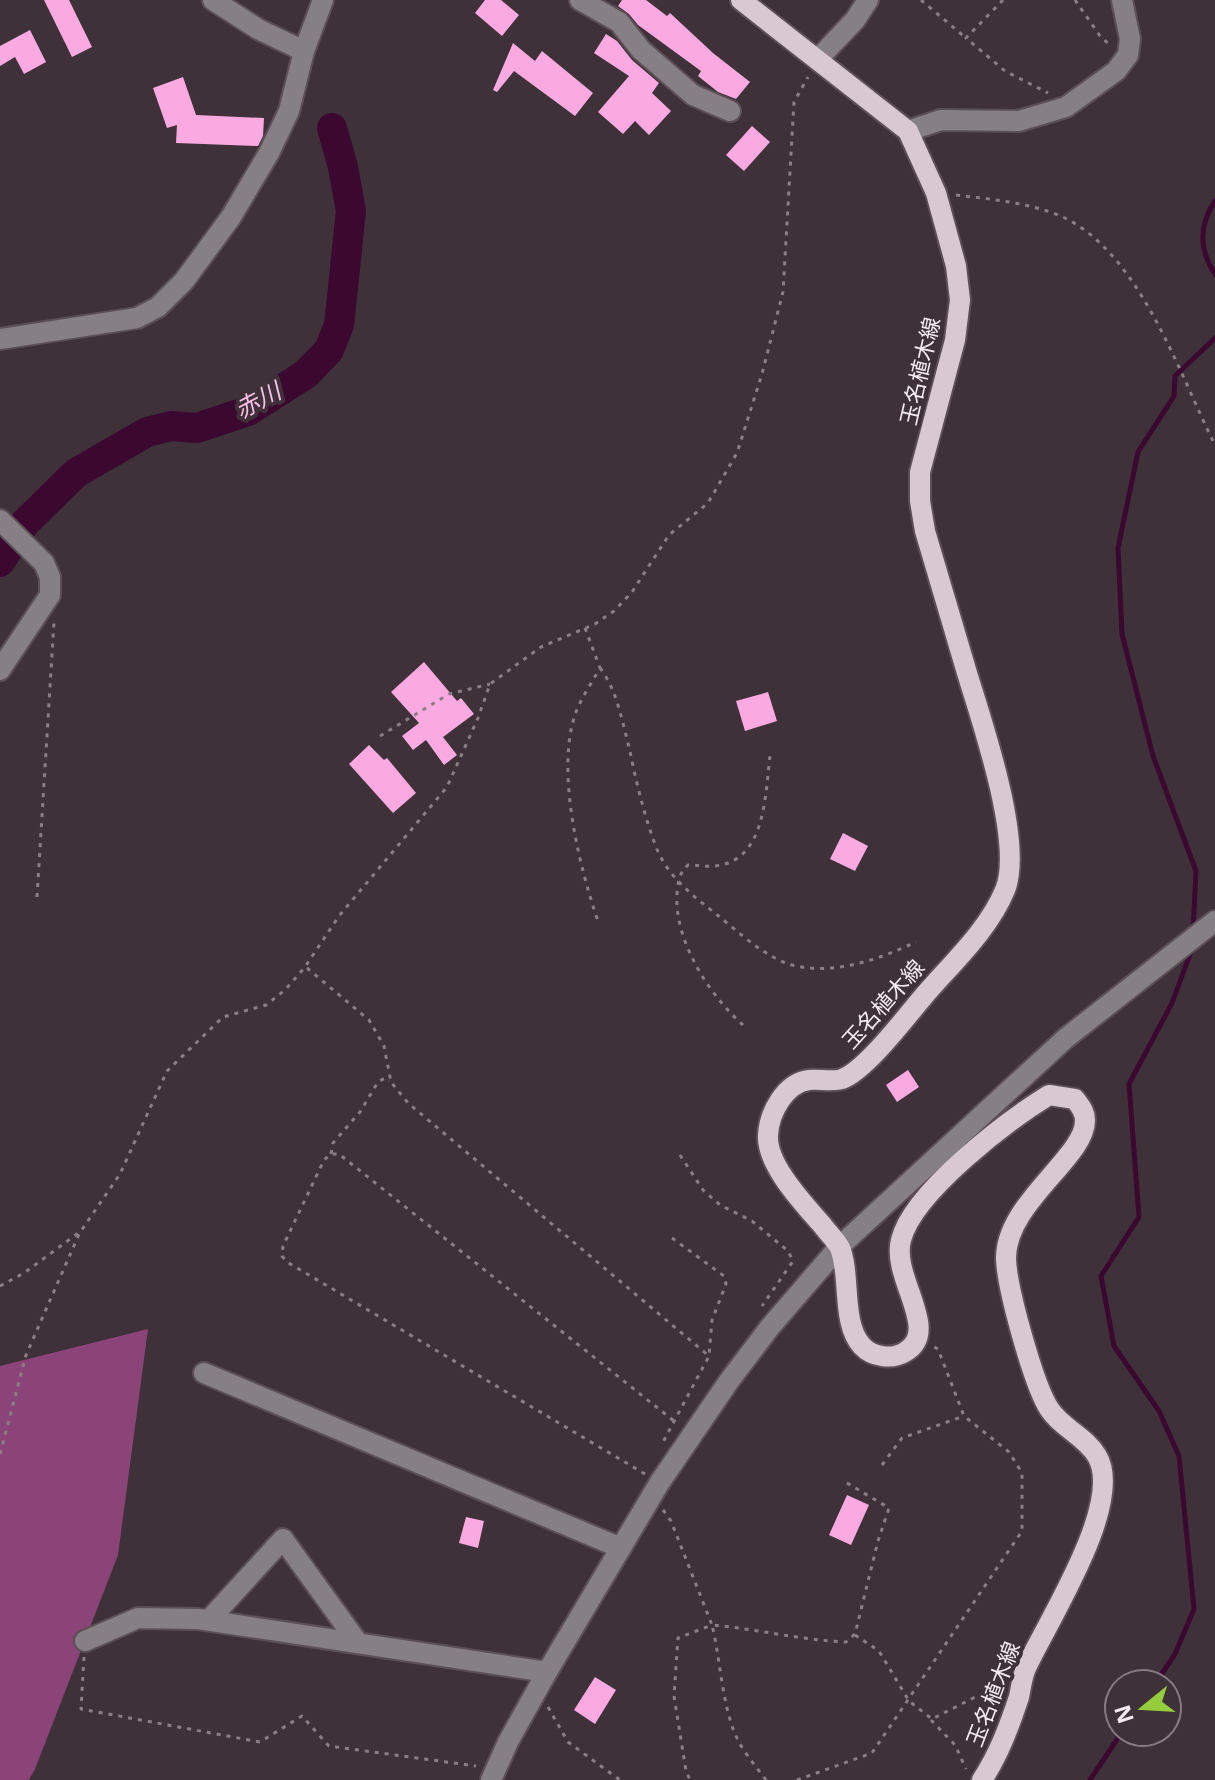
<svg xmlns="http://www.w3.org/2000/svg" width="1215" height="1780" viewBox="0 0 1215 1780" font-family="'Noto Sans','Noto Sans JP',sans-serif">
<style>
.forest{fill:#8a4477}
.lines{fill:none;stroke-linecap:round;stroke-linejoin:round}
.stream{stroke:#3b0830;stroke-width:5}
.river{stroke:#3b0830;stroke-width:30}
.building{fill:#faaae1}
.minor-casing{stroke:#5c4f57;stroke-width:24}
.major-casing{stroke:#5c4f57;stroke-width:24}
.path{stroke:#8b7f86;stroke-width:3;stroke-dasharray:4 6;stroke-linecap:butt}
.minor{stroke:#867f84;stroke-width:20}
.major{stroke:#d7c8d1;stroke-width:20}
.labels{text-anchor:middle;stroke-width:8;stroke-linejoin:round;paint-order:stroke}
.street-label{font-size:22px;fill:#f4ebf0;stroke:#3f313a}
.water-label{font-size:24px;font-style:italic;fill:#fcbfe8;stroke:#3f313a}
</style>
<rect width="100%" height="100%" fill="#3f313a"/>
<polygon class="forest" points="148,1329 118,1555 35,1769 29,1780 0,1780 0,1366"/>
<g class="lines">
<g class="stream">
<path d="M1215,201C1199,225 1199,250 1215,274"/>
<polyline points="1193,931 1196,871 1153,756 1122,634 1118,548 1138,452 1174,396 1175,376 1215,338"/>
<polyline points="1155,1684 1175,1654 1194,1609 1179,1456 1159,1411 1114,1346 1101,1276 1139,1217 1129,1084 1172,1003 1192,949"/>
<polyline points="1090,1780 1122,1732"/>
</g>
<polyline class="river" points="0,562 25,523 76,473 147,432 171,426 197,428 248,411 306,374 329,350 339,325 351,211 343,167 332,128"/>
</g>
<g class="building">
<polygon points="44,0 69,0 92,47 72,57"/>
<polygon points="485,0 501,0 519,15 502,36 475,13"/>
<polygon points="622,0 646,0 667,16 670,13 713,53 750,82 736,99 718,92 698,76 701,71 638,25 629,14 618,6"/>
<polygon points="30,30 46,62 24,74 15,57 0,66 0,46"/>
<polygon points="606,34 617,41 632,60 659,83 652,93 671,111 649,135 635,121 623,134 598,112 629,76 594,53"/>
<polygon points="513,43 535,61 542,51 593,93 575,116 514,71 497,92 493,90"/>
<polygon points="183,77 196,115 264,118 263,136 258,146 176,143 177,125 167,128 153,88"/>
<polygon points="752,126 770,142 744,171 726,155"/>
<polygon points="424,662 457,701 461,698 474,714 443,737 457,755 444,765 426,740 413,750 402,736 419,723 391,692"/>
<polygon points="768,692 777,721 745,731 736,701"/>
<polygon points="369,745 384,760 387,758 416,793 393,813 349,764"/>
<polygon points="843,833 868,846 855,871 830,859"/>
<polygon points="908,1070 919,1087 897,1102 886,1085"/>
<polygon points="847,1495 869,1505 851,1545 829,1535"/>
<polygon points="466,1517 484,1521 478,1548 459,1543"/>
<polygon points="595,1677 616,1690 595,1724 574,1710"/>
</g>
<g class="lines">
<defs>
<g id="minor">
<polyline points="213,0 258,29 304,51"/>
<polyline points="580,0 619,22 641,50 693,95 730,111"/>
<polyline points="818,59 855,20 868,0"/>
<polyline points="908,131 941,120 1019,121 1066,107 1116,71 1128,55 1130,39 1122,0"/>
<polyline points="0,339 137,318 158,307 184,281 231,217 269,153 289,111 304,51 323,0"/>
<polyline points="0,520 44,563 50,577 50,595 0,670"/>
<polyline points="204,1373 621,1548"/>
<polyline points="209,1620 283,1539 358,1643"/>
<polyline points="85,1641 138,1618 198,1619 547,1672"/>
<polyline points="491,1780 508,1742 547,1672 660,1482 729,1381 770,1327 839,1247 1066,1038 1215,921"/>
</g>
<path id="major" d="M741,0L908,131L936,193L956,266L960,300L955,340L920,472V501L925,531C939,578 953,626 967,673C982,722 1024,844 1005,890C988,931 951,964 923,997C906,1017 865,1071 842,1079C832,1082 820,1079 809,1080C785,1083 769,1113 768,1135C766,1165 805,1205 823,1226C828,1233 836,1240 840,1248C851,1274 841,1324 862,1346C872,1357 892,1360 905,1352C942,1331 891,1278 901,1240C913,1192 1007,1121 1049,1095L1075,1099C1080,1106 1085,1111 1085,1120C1086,1157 1005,1203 1006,1259C1007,1288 1034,1387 1050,1410C1062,1428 1086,1437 1097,1456C1125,1503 1047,1622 1026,1668C1022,1677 1021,1688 1019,1697C1009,1727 999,1754 982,1780"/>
</defs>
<use href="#minor" class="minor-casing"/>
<use href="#major" class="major-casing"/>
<g class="path">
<polyline points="921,0 966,38"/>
<polyline points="1003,0 966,38 1005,71 1048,93"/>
<polyline points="1075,0 1100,36 1111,46"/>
<path d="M956,195C989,199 1022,202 1053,213C1137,243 1178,372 1215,445"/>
<path d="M585,628L600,668C592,682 582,697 576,712C555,769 579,866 598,921"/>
<path d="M600,668C617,690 622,721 629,747C636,781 644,815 656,847C668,877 692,895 716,914C739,932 764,957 792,965C833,976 880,959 916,942"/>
<polyline points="380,736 449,694 490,684"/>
<polyline points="37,897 54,622"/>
<polyline points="307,968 369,1020 384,1046 391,1082 408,1103 709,1356 662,1444"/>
<path d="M743,1025C709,995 674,940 677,894C678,882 679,873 688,865C697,865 706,867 714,866C766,862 765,795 770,756"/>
<polyline points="331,1154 333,1143 360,1112 378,1082 385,1078 389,1081"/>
<polyline points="680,1155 703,1190 720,1205 752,1221 788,1251 793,1261 762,1306"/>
<polyline points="672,1238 724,1276 726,1284 712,1320 709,1356"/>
<polyline points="0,1286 24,1273 81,1231 120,1174 167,1071 223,1017 266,1005 285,990 305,967 339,916 447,787 478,718 490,684 541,647 595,624 614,611 632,592 669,535 708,503 737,453 762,374 783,292 794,102 808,77"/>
<polyline points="0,1454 26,1355 80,1232"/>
<polyline points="882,1465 902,1438 964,1416"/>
<polyline points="645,1474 287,1262 282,1256 283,1246 324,1160 331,1154 339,1154 674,1421"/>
<polyline points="663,1510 671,1521 712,1625 678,1638 674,1696 686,1771 690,1780"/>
<polyline points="855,1635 879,1651 909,1701 932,1719 1003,1683"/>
<polyline points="84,1657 81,1709 260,1742 302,1716 329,1746 476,1766"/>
<polyline points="548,1707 568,1742 620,1780"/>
<polyline points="931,1720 955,1745 966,1769"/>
<path d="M766,1780C757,1768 747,1756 740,1744C722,1712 721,1661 712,1625C757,1629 800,1640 846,1642L855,1634L878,1541L889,1508L842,1480"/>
<polyline points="797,1780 872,1753 1022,1531 1022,1473 1009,1452 964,1416 938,1349 934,1347"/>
</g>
<use href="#minor" class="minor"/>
<use href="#major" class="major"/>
</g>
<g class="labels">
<g class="street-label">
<text transform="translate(920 371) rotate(-77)" y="8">玉名植木線</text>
<text transform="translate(883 1004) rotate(-48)" y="8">玉名植木線</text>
<text transform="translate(993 1694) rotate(-69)" y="8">玉名植木線</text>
</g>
<g class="water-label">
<text transform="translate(258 401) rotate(-28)" y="8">赤川</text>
</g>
</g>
<g transform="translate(1143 1708) rotate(252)"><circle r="38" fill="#3f313a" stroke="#877b83" stroke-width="2"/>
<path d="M0-6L14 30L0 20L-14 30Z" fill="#94cc3c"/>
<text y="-12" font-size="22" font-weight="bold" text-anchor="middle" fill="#f4ebf0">N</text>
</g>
</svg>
